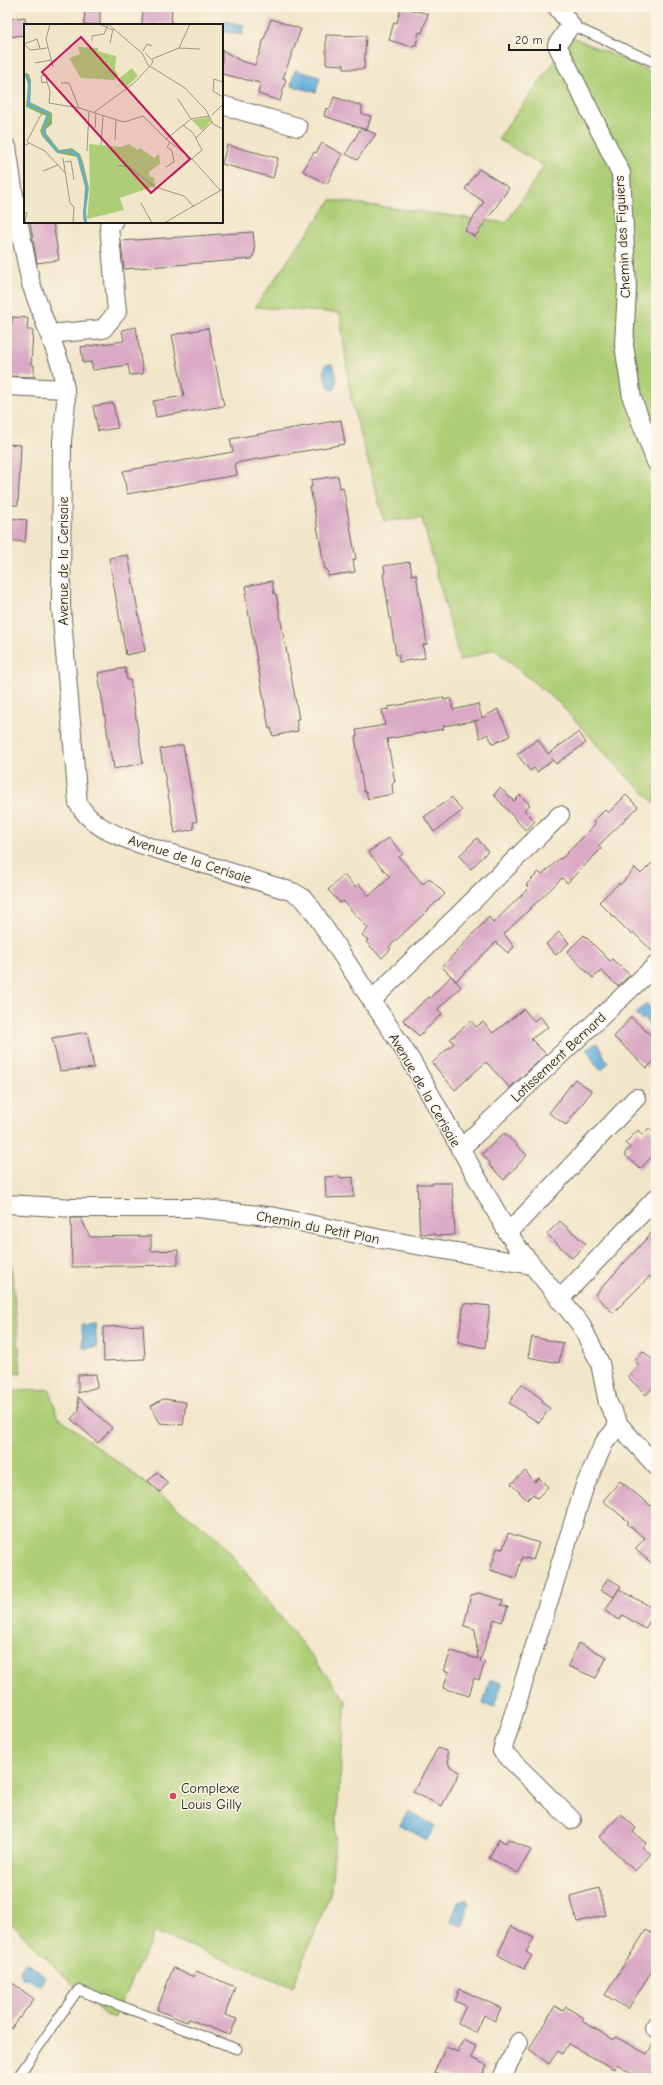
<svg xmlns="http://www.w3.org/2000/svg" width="663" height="2085" viewBox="0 0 663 2085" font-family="'Comic Neue',sans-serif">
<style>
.green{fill:#adce76;stroke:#647549}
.water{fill:#60acd9;stroke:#3e647a}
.building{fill:#d9a9c5}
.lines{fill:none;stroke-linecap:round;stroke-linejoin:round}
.service-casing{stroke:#676359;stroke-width:11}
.minor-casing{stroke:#676359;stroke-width:20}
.service{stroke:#fff;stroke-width:9}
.minor{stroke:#fff;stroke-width:18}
.poi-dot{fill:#d1495b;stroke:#fcf5e5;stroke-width:1.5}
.labels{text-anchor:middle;stroke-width:3;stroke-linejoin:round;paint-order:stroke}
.street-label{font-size:14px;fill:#1c1c1c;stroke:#fcf5e5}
.poi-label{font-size:14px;fill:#1c1c1c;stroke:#fcf5e5;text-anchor:start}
.inset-river{fill:none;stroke:#60acd9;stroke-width:2}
.inset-road{fill:none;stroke:#9c9584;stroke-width:1}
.view{fill:#c2185b;fill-opacity:0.15;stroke:#c2185b;stroke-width:2}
.inset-edge{fill:none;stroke:#1c1c1c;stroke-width:2}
</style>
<rect width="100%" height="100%" fill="#fcf5e5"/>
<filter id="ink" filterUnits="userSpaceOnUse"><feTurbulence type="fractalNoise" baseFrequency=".025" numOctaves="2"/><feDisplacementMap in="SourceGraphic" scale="8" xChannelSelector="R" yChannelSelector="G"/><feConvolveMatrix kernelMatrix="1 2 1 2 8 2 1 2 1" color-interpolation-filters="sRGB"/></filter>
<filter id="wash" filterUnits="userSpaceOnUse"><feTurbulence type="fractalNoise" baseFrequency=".012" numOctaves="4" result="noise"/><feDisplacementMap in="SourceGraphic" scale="16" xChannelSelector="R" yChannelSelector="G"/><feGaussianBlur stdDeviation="0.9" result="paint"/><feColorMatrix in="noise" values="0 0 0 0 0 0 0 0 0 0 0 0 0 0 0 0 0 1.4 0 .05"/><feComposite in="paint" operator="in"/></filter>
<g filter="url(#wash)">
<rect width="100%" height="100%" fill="#f2e6ca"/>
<g class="green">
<polygon points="572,37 656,74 656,804 625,775 560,704 494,649 460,661 422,518 384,521 351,399 340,313 255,307 331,200 506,223 544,166 498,139"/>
<polygon points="7,1225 8,1225 21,1374 7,1372"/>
<polygon points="50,1389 57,1416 220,1540 346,1700 331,1891 293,1987 155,1932 113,2019 97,2009 7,1919 7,1392"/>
</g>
<g class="water">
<polygon points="224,21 244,25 242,35 222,31"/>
<polygon points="295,70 320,77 316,92 291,86"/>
<path d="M332,364C336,373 339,383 333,391C325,384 323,375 325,365Z"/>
<polygon points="646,1003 656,1013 656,1027 654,1028 643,1018 642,1020 635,1014"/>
<polygon points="597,1043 608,1063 603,1069 598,1068 586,1049"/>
<polygon points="95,1324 97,1347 83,1348 82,1325"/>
<polygon points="490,1680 502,1683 495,1707 483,1704"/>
<polygon points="408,1811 435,1826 427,1840 400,1825"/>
<polygon points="466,1899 469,1904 463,1926 451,1922 458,1901"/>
<path d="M28,1963L45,1977L40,1985C33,1984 30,1977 22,1978L20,1970L24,1964Z"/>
</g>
<g id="blocks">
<g class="building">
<polygon points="143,7 172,7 171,24 158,23 158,25 142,25"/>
<polygon points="401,7 428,14 422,33 419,32 416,45 413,45 412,47 389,40 394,22 397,23"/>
<polygon points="85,11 100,11 100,25 84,25"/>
<polygon points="25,17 25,35 7,37 7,19"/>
<polygon points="271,19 301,29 283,78 286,79 280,101 258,94 260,83 222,74 222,50 241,61 255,65"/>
<polygon points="326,35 366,36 364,69 344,69 344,65 326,64"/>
<polygon points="334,97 362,106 362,114 371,116 367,130 324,116 326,108 330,109"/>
<polygon points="361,128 376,134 357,160 346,154"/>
<polygon points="322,143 342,154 327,184 303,171 314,152 316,153"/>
<polygon points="227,145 278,158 273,178 222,164"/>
<polygon points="479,169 509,188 475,237 465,230 484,202 465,189"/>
<polygon points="30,222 53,222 59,260 37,263"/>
<polygon points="253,232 255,251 252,259 124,269 121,241"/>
<polygon points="12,317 28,318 27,330 33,330 31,365 34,365 34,377 7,376 7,323 12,323"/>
<polygon points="136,327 143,374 130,375 128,365 93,370 91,362 83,363 81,347 124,341 122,330"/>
<polygon points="208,328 224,406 156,417 153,401 184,396 172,335"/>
<polygon points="113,403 118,428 98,431 93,406"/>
<polygon points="341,420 345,444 235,463 237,475 127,494 123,471 233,452 230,439"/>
<polygon points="7,444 21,445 18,505 7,505"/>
<polygon points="338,476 340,488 343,487 356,559 353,560 355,572 328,576 327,569 325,570 310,487 312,487 311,480"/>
<polygon points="7,518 27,520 25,542 7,540"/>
<polygon points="128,555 145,651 126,655 109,558"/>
<polygon points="410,562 412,575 416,574 427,644 423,645 425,658 399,662 399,655 396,655 383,574 385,573 384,566"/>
<polygon points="272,581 274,594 276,594 299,719 296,719 298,731 273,736 271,728 269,729 245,593 247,592 246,586"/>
<polygon points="125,668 127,680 130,680 143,763 114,769 113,761 112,762 98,673"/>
<polygon points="443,697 444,700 451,698 453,710 478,704 482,718 498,709 510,736 493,744 488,734 480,738 475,721 479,720 443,726 444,729 387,739 395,782 392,783 393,794 368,799 366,792 364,792 355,737 357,736 356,730 385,725 382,710 389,709 388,707"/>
<polygon points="579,732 586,743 556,764 551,758 553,760 537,772 534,768 530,771 517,754 538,739 548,754"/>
<polygon points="183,745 197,822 193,822 194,829 175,833 160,749"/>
<polygon points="500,788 514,801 520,795 530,805 524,810 535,821 526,831 494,795"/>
<polygon points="626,795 638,807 598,846 601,849 567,883 562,878 504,934 514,947 508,953 496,942 456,981 442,967 489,917 493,923 529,888 526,885 539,872 542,875 560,858 561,859 595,825 593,822 605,810 608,813"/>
<polygon points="452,797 462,811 434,832 424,817"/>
<polygon points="389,838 403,854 399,857 423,884 429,878 445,894 389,947 391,949 382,958 366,942 368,940 362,935 368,928 343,901 340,903 328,890 344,875 355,887 359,884 369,896 390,877 368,852"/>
<polygon points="477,838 488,851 471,869 459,856"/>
<polygon points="656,859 656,955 633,932 631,934 599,902 619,883 620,885 635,868 641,874"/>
<polygon points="559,932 569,943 556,955 546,944"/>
<polygon points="584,935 610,961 612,959 630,975 618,986 601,971 593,978 567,952"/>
<polygon points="451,976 461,987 438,1009 442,1014 419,1036 403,1020 429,997 430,998"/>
<polygon points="524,1009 534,1021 540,1016 548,1027 531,1039 546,1054 510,1088 486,1062 455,1090 432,1063 454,1043 450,1039 471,1021 476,1027 483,1022 493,1033"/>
<polygon points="631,1017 656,1040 656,1059 647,1068 614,1037"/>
<polygon points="87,1032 94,1068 60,1071 52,1038"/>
<polygon points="575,1079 592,1091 566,1125 549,1113"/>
<polygon points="649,1128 656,1135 656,1152 640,1169 624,1154 630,1148 625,1143 638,1130 642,1135"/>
<polygon points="504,1133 527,1155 504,1180 489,1165 490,1163 482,1154"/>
<polygon points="340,1176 340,1178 353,1177 354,1197 326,1198 325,1177"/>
<polygon points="433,1183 452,1183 455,1235 435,1236 435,1234 420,1234 417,1184 433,1184"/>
<polygon points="71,1218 81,1218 90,1237 151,1236 151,1251 178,1250 178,1265 72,1267"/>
<polygon points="560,1221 586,1244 572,1258 547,1234"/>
<polygon points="656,1228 656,1282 650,1276 613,1313 595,1295"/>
<polygon points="464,1303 490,1306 485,1348 458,1342"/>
<polygon points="143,1325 145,1359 104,1361 103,1327"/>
<polygon points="532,1337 563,1343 559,1363 528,1357"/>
<polygon points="643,1351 656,1363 656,1384 646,1395 628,1377 639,1365 635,1361"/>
<polygon points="96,1374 97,1387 78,1393 78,1375"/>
<polygon points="522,1384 543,1400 541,1402 550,1408 539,1423 509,1403"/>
<polygon points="78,1397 112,1428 98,1443 71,1419 79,1410"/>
<polygon points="163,1399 186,1402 183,1425 160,1423 151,1406"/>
<polygon points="525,1471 535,1482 539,1478 548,1487 537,1498 533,1494 527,1500 511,1484"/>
<polygon points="157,1472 168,1483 160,1492 148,1481"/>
<polygon points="620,1481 656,1510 656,1567 635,1549 645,1538 627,1524 629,1522 603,1501"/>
<polygon points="508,1533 539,1543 533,1560 522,1557 516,1578 490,1570 497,1548 503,1549"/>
<polygon points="608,1578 621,1586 614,1597 601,1590"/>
<polygon points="619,1589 656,1610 645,1629 623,1615 620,1620 605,1611"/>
<polygon points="479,1593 503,1600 501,1605 508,1607 502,1622 494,1619 480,1661 485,1662 479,1680 474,1678 469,1696 443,1688 449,1672 444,1671 451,1651 478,1659 475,1629 464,1626 471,1595"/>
<polygon points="578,1643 607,1657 596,1678 568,1666"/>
<polygon points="438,1748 447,1751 449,1766 460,1772 442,1806 413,1792"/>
<polygon points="621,1814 636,1828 633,1832 646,1843 642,1847 651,1854 635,1871 599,1837"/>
<polygon points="499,1839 506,1843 508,1839 531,1850 518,1873 489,1858"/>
<polygon points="599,1888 606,1915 577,1922 570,1896"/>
<polygon points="511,1926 534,1938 526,1952 532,1956 524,1969 498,1955"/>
<polygon points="646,1930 656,1936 656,1964 628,2009 605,1995"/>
<polygon points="173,1968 194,1977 196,1971 235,1987 225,2015 237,2019 230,2035 188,2019 187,2022 157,2010"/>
<polygon points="7,1979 34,1999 7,2034"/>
<polygon points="460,1989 501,2008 495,2021 484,2015 476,2033 458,2023 466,2006 455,2001"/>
<polygon points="555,2006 563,2011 566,2007 584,2018 582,2021 614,2040 616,2037 647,2054 656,2039 656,2066 649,2078 640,2078 617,2064 614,2069 568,2044 562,2054 558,2051 549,2064 529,2049"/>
<polygon points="463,2040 476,2046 471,2058 487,2065 481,2078 450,2078 434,2072 446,2047 458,2052"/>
</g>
</g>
</g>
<g filter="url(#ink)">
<use href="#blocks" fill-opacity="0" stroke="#676359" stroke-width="1"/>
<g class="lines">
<defs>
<g id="service">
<polyline points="571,25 656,63"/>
<polyline points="17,2078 78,1990 237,2049"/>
</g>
<g id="minor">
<polyline points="557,7 571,25 557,45 621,173 627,287 624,345 632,398 656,462"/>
<polyline points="222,105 298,127"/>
<path d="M7,147L17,216L31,284L61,366L65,389L66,402L62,441L61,607L78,803C90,825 111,833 134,842L293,892L303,898L312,909L412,1062L508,1233L519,1249L581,1325L600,1363L608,1403L619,1425L656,1466"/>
<polyline points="49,334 103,329 117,312 109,226 113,222"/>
<polyline points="7,386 65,389"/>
<polyline points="372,1000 560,815"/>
<polyline points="460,1149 656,965"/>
<polyline points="7,1204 75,1208 197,1208 276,1217 381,1239 532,1265"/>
<polyline points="508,1233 636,1098"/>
<polyline points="559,1300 656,1198"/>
<polyline points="572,1820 502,1751 584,1488 604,1443 619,1425"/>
<polyline points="656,2025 654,2028 656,2029"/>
<polyline points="502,2078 519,2042"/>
</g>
</defs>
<use href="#service" class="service-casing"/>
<use href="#minor" class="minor-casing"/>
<use href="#service" class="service"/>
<use href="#minor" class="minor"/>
</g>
</g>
<circle class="poi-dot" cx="173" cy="1796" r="4"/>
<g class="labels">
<g class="street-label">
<text transform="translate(622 237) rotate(-93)" y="5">Chemin des Figuiers</text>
<text transform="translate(63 561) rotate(-90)" y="5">Avenue de la Cerisaie</text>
<text transform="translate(190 859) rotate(18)" y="5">Avenue de la Cerisaie</text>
<text transform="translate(558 1057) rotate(-43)" y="5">Lotissement Bernard</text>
<text transform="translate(425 1090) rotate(60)" y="5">Avenue de la Cerisaie</text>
<text transform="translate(318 1227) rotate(11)" y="5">Chemin du Petit Plan</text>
</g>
<g class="poi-label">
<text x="181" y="1793">Complexe<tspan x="181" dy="16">Louis Gilly</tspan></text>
</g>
</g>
<g transform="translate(24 24)">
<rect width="199" height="199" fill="#f2e6ca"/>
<path d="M54,23L74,24V27L92,32L91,46L95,51L90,56L57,54L45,34L56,30ZM108,44L114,52L101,64L93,56ZM185,93L187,97L178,107L168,96ZM65,120L96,123L105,120L114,126L116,124L130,134L135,130L136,140L125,148L126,153H130L131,162L96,174L100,186L63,195L66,163Z" fill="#adce76"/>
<path d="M0,48L5,50L7,56L6,78L28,89V100L22,105V109L35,126L48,124L56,130L59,138L65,164L62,187L63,199L60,198L59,194L61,163L53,133L33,129L18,112L16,107L22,92L2,83L4,60Z" fill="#8ab167"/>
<path class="inset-river" d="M0,50L6,58L5,81L24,88L20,111L34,128L45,127L54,131L63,164L60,189L62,199"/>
<path class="inset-road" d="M26,0L22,15L29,43M76,0L88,6M84,0L118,29L124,41L161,64L182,86L189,100L199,105M68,17V12L80,10L84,0M86,19L89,5M155,24L176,25M16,25L13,15L0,20L6,26L16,25L23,24L24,23M119,27L123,20L128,22M121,29L129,37L127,41M128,35L155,24L166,0M11,39L27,36M23,58L22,51L17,52L18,59L23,58L26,67L25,79L55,84L100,98L119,92L142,115L168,135L197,167M199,58L190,55L189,67L199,73M37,59H45L55,84M154,75L167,95M69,89L110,59L126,42M188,91L199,80M71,104L72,89M172,114L188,98M142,115L167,95L185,92M91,116L92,96M5,119L21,127L34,141M77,121L79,92M0,122L5,119L3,117L18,89M63,127L65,88M39,134L46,179L50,183L49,199M41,138L47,137L50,156M93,142H104L131,163L160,172L170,183M142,143L150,138L148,127L143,123L146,118M19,147L34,141L42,150M148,152L178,126L169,109L159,101M117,179L128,199M0,188L3,189L1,197L3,199M140,199L199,165"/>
<path class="view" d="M57,13L166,135L127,169L18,48Z"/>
<rect width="199" height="199" class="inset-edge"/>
</g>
<rect width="663" height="2085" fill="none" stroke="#fcf5e5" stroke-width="24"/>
<path d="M509 44v6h51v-6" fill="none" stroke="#1c1c1c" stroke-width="2"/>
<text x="515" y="44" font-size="12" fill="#1c1c1c" stroke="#fcf5e5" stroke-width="3" paint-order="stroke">20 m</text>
</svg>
